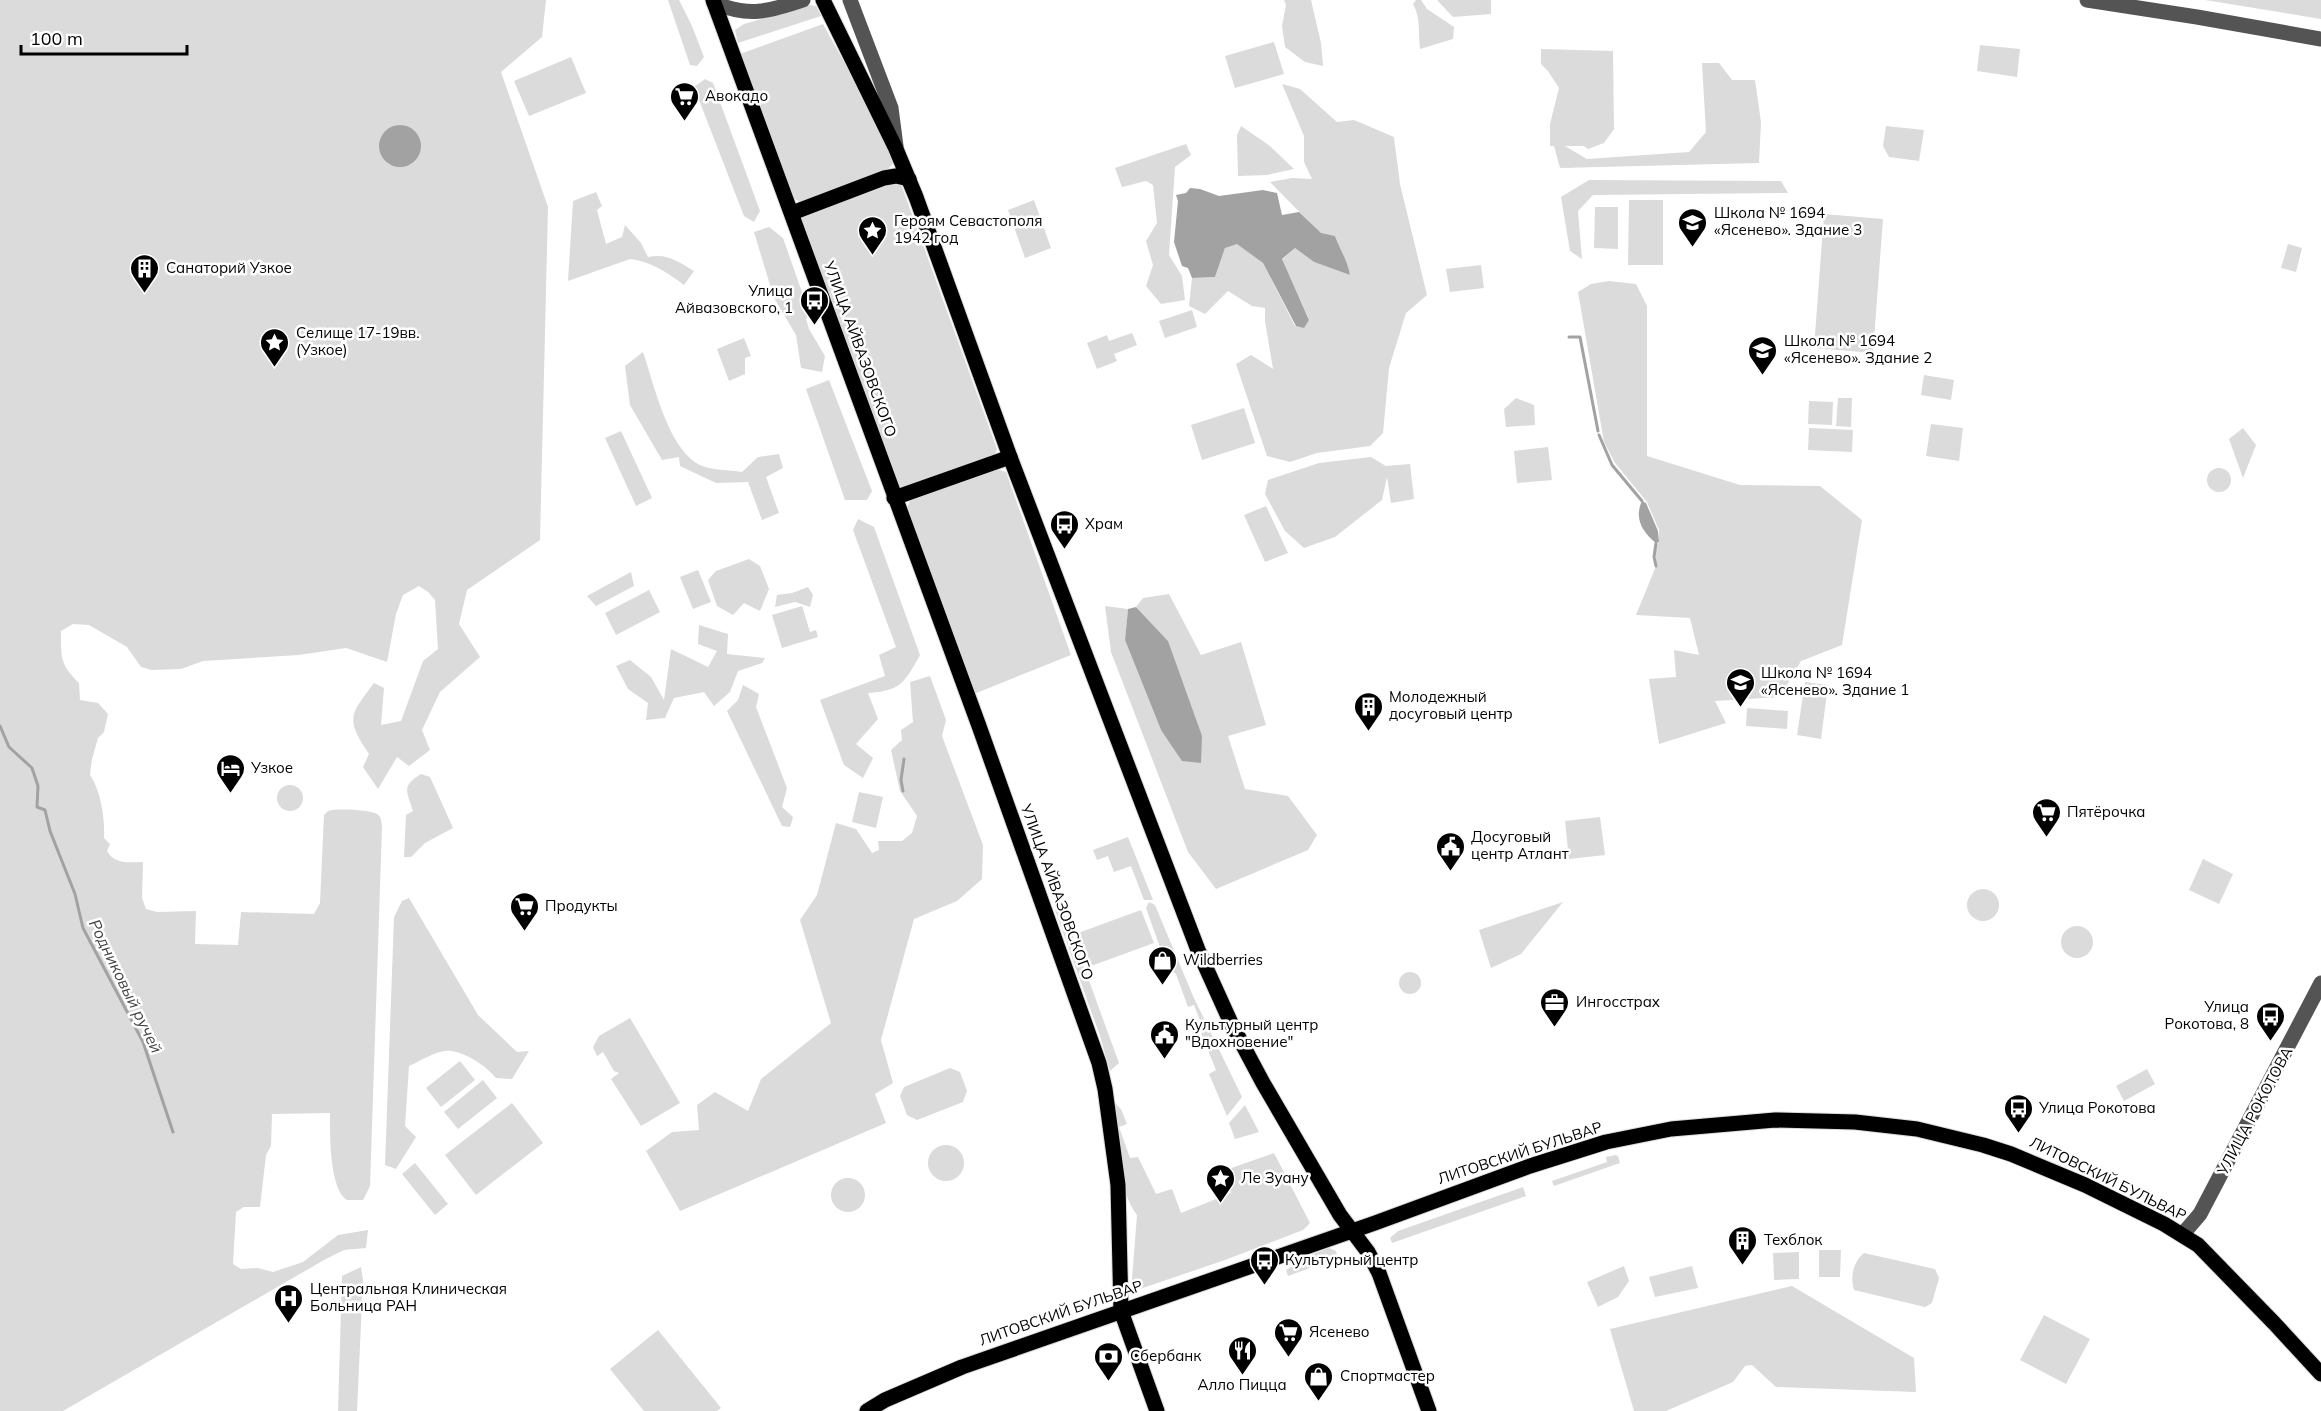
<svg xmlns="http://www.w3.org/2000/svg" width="2321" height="1411" viewBox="0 0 2321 1411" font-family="Mulish,sans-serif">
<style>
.green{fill:#dbdbdb}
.water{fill:#a2a2a2}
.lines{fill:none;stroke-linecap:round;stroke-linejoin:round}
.stream{stroke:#a2a2a2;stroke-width:3}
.major-casing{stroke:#dbdbdb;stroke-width:17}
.minor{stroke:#545454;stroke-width:15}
.major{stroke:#000;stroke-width:15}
.labels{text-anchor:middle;stroke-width:5;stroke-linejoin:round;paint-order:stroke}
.poi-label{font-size:15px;fill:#000;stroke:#fff;text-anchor:start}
.street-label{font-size:15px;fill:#000;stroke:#fff}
.water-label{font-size:16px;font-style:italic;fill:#434343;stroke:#fff}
</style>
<rect width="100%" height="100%" fill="#fff"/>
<g class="green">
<path d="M0,0H546L542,37L501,72L548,207L540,540L467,590L459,624L480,657L440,692L422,730L430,750L409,766L397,757L378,789L363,767L369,754C345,718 350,715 374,683L384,688L381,725L401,721L423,661L438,649L435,600L428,592L419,586L403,595L396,614L387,662L346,648L299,655L203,661L181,669L152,670L141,667L127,647L89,625L73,624L61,631C61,658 60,664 79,683L80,700L98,703L108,714L104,732L98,738L92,759L90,775C101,791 105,819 104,838L110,844L107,851C115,865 129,862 143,862L142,898L146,909L157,912L196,911L195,944L238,945L241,912L314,914L320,903L324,815L328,811C338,808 370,810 377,814C382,817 381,822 382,827L370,1186L363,1200H347C329,1189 330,1133 330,1113L272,1114L271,1146L266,1155L260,1207H244L236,1212L233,1264L241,1269L258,1268L273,1272L303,1262L338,1235L368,1230L366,1248L344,1250L324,1260L63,1411H0Z"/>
<polygon points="668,0 679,0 692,26 704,57 697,66 690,65"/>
<polygon points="1284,0 1311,0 1321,43 1323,66 1305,62 1285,47 1282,26 1286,5"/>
<path d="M1416,0H1421L1427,9L1454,27L1453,39L1420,49C1418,33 1421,18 1413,4Z"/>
<polygon points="1437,0 1491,0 1491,14 1453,17"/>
<polygon points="2205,0 2321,0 2321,19"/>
<polygon points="810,5 816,6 821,16 738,43 735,30 744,24"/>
<polygon points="823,24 875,118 894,163 887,170 800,202 793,198 740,54"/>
<polygon points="1274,42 1284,74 1235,88 1225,56"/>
<polygon points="1980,45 2020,49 2017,77 1977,71"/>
<polygon points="1541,49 1613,51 1614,129 1604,143 1588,149 1584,146 1565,146 1587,159 1689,152 1706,132 1702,63 1719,63 1732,80 1755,80 1761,122 1759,163 1560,168 1554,146 1550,146 1550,124 1559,88 1548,71 1541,64"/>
<polygon points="571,57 586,93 529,116 514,81"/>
<polygon points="705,79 713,83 760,211 754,222 744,216 694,87"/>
<path d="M1282,84L1300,89L1337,122L1354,120L1394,137L1400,184L1427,295L1406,313L1389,368L1383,433L1370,446L1317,453L1290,462L1267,456L1236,364L1251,355L1273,369L1265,321V308L1252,306L1228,291L1205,314L1189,306L1192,278L1215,277L1225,248L1237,243L1263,263L1295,326L1309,319L1282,260L1295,248L1314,262L1350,275C1348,261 1340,250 1335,236L1321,234L1270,182L1292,178L1312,179L1304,162V136Z"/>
<polygon points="1241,126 1270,146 1294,169 1267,175 1238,176 1237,135"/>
<polygon points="1886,126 1924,130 1919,161 1889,157 1883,146"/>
<polygon points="1186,144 1191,155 1175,167 1169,255 1182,276 1185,300 1161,304 1146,286 1153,265 1146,241 1157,223 1153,185 1146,181 1122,187 1115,168"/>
<polygon points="1589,180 1781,181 1788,193 1593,195 1578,211 1582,259 1570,251 1561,197"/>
<polygon points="888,182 901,184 997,449 994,457 902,488 895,480 801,218 807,213"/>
<path d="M596,192L602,206L597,210L606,244L622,237L625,225L641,243L648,257C667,253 679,262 694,271L684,285C668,273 650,261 630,259L568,281L573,201Z"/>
<polygon points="1034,200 1051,248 1025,258 1008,210"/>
<polygon points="1629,200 1663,200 1663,265 1628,265"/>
<polygon points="1595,207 1618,207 1618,249 1594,248"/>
<polygon points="1824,214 1883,219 1873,353 1814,348"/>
<polygon points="769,227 783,238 810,315 806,319 809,329 825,356 822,372 801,368 796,335 774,298 754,232"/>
<polygon points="2288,244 2302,248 2296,272 2281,268"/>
<polygon points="1481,265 1484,288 1450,292 1446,269"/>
<polygon points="1609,281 1636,284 1647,306 1647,456 1740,485 1820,486 1862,520 1842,645 1801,661 1780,697 1715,701 1726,723 1659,744 1649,679 1676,677 1674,650 1699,655 1690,618 1636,615 1656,566 1655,548 1659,542 1659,530 1647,502 1615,463 1604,442 1578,292 1591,284"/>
<polygon points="1192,310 1197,327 1165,338 1159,321"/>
<polygon points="1132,333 1137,345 1114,354 1117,361 1097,369 1087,343 1107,335 1109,341"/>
<polygon points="744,338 751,356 745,358 745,374 729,381 717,349"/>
<path d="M643,352C654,384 668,449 700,465C711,470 729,470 742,472L758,457L779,454L783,468L766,477L779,513L762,520L748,482L716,483L680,466L679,457L662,460L630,405L625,366Z"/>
<polygon points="1924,375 1954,380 1951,400 1921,395"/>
<polygon points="829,380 872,491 867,500 845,500 806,389"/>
<polygon points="1516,398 1534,405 1535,425 1506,427 1504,409"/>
<polygon points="1838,398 1852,398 1851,427 1836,426"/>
<polygon points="1809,401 1833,402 1832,425 1808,424"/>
<polygon points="1244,408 1255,443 1202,460 1191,425"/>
<polygon points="1931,424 1963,428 1959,461 1926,456"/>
<polygon points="1809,428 1853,430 1852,452 1808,450"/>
<polygon points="2243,428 2256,445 2243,478 2229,439"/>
<polygon points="621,431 652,498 636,506 605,438"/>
<polygon points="1548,447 1552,480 1517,483 1514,451"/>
<polygon points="1371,457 1386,466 1410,464 1414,499 1391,503 1387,477 1382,500 1335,537 1304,548 1285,531 1265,494 1268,480 1319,463"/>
<circle cx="2219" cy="480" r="12"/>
<polygon points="997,469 1006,472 1071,655 974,694 905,510 912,498"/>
<polygon points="1266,506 1288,553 1265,562 1244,515"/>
<path d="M858,519L874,527L920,655C905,682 901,691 868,693L878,719L856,744L873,758L863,778L844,765L820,700L885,676L879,655L896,647L853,530Z"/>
<polygon points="749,559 760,566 769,589 760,611 744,603 733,615 717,606 708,580 716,571"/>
<polygon points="698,570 711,602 693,609 680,577"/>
<polygon points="631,572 634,586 596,606 587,596"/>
<polygon points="808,587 813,595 810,607 795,602 775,607 777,595 792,593"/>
<polygon points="649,590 660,612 616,635 605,613"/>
<polygon points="1169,594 1201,655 1241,642 1266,725 1228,736 1245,789 1288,796 1317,835 1308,850 1216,889 1188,852 1111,652 1105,606 1128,609 1125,640 1161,730 1168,641 1136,607 1143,598"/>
<polygon points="802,606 810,632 816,630 818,637 782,648 772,615"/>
<polygon points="699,625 728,634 727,654 765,658 762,663 738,671 730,692 714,706 704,692 674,698 665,718 646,720 648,703 628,689 616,666 630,660 651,677 664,700 671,649 708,667 717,651 698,644"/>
<polygon points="930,676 946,720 942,736 983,845 982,879 957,901 914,919 881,1040 893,1083 875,1094 886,1123 680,1211 646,1151 672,1132 699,1130 697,1105 715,1092 748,1111 761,1079 831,1023 800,920 817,895 836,823 856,829 872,853 879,850 878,841 902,841 912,833 917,816 900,791 891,750 902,740 901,730 913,722 910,682"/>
<polygon points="1805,682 1828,685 1821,739 1797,735"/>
<polygon points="743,685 759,694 756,707 787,788 782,807 793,817 790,827 782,826 727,711 738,700"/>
<polygon points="1747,708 1788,711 1787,729 1746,726"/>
<path d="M421,774L430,777L453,828L425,843L411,857H404L406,815L413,811C407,791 401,786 421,774Z"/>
<circle cx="290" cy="798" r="13"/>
<polygon points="859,792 883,797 876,828 852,822"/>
<polygon points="1600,817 1605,855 1569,859 1565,821"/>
<polygon points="1128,837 1153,900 1144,900 1131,866 1114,872 1108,856 1097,860 1093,850"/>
<polygon points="2203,859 2233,874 2219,904 2189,890"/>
<circle cx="1983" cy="905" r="16"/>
<path d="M409,898L478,1015L517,1052L529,1051L512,1079L496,1078C486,1066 467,1053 451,1051C438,1049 421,1061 409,1066L405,1126L416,1137L396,1169L385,1165L394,917L402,901Z"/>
<polygon points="1149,902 1155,905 1193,996 1242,1097 1227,1116 1209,1074 1216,1070 1201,1033 1204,1031 1194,1005 1188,1007 1176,974 1167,967 1146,908"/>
<polygon points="1563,902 1521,954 1491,968 1479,930"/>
<polygon points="1061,904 1119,1063 1110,1071 1100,1036 1055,910 1056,905"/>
<polygon points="1141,910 1154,943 1091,966 1078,933"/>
<circle cx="2077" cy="942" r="16"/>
<circle cx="1410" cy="983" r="11"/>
<polygon points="630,1018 680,1103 641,1126 611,1079 619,1073 614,1071 603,1052 597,1056 593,1047 599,1036"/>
<polygon points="460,1061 475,1080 441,1107 426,1088"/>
<polygon points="950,1068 960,1072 967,1091 963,1102 917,1120 907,1115 900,1096 904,1087"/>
<polygon points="2147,1069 2155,1084 2124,1101 2116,1086"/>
<polygon points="483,1080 497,1098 458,1129 444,1112"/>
<polygon points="512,1103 543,1143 476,1195 445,1155"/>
<path d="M1111,1103H1115L1121,1109L1127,1124L1119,1127L1130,1158L1138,1157L1156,1194L1172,1189L1181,1213L1231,1193L1223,1171L1274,1153L1310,1223L1303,1230L1225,1260L1131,1292L1137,1215C1117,1189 1116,1136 1111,1103Z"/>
<polygon points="1245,1105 1259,1132 1235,1139 1229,1123"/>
<circle cx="946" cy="1163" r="18"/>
<polygon points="1615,1155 1618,1156 1620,1163 1554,1186 1552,1181 1607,1162 1606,1157"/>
<polygon points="415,1163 448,1204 435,1215 402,1174"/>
<circle cx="848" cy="1195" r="17"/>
<polygon points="1523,1187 1526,1196 1392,1243 1390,1238 1398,1231"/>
<polygon points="1329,1248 1336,1251 1338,1258 1288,1276 1286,1270 1313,1254"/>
<polygon points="1819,1250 1841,1250 1840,1277 1819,1277"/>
<polygon points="1799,1252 1799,1279 1774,1280 1773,1253"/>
<path d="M1864,1253L1935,1269L1939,1278L1932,1303L1925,1307L1854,1290C1850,1277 1853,1262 1864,1253Z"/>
<polygon points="1624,1266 1629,1281 1618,1297 1598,1307 1587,1282"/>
<polygon points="1692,1266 1698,1288 1655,1297 1649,1277"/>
<polygon points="361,1267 363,1280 357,1411 338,1411 342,1276"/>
<polygon points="1792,1286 1914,1358 1916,1392 1776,1387 1752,1365 1745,1366 1733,1382 1666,1411 1634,1411 1610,1329"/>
<polygon points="2044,1315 2090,1339 2066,1384 2020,1360"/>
<polygon points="658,1330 721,1408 717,1411 644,1411 610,1369"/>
</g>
<g class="water">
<circle cx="400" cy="146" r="21"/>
<path d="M1190,188L1200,189L1219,196L1263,190L1277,193L1282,215L1299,212L1321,233L1335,236C1340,250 1348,261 1350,275L1314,262L1295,248L1282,259L1309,320L1304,328L1296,326L1263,263L1237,244L1225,248L1215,277L1192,278L1188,268L1182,266L1174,242L1178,201L1176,195L1186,193Z"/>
<path d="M1642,501L1646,503L1658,531L1659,542L1656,543C1642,532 1634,518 1642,501Z"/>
<polygon points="1136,607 1168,641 1202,736 1201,763 1182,761 1161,730 1125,640 1128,609"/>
</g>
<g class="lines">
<g class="stream">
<polyline points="1569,337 1580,337 1598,431"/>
<polyline points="1599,435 1612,465 1642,501"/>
<polyline points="1656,543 1654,557 1656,566"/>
<polyline points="0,726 9,747 32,768 38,786 37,807 45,810 50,831 75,894 83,928 143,1042 173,1132"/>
<polyline points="903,791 901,780 904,759"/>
</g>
<defs>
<g id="major">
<polyline points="713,0 979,726 1099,1063 1105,1089 1118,1185 1121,1311 1157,1411"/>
<polyline points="823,0 896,149 916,197 1010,457 1198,950 1231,1023 1263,1083 1340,1215 1368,1252 1379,1273 1429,1411"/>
<polyline points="792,213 884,178 896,176 909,179"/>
<polyline points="894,498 1010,457"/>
<polyline points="867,1411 885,1400 962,1367 1375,1223 1530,1166 1606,1142 1671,1129 1775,1120 1855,1122 1917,1129 1983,1145 2011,1154 2085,1185 2164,1224 2198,1245 2274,1323 2321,1374"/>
</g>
</defs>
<use href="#major" class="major-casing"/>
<g class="minor">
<polyline points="850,0 891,108 896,146"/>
<polyline points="2087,0 2197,17 2321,39"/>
<path d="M714,3C749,17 768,12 803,0"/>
<polyline points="2182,1235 2200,1214 2321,983"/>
</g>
<use href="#major" class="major"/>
</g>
<defs>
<symbol id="supermarket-pin" viewBox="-11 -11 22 30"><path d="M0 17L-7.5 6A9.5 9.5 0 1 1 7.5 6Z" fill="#000" stroke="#fff"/><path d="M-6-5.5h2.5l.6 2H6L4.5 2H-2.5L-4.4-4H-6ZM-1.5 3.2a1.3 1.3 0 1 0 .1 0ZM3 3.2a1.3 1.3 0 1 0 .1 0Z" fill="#fff"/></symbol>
<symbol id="school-pin" viewBox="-11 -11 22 30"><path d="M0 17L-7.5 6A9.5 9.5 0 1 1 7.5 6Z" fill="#000" stroke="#fff"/><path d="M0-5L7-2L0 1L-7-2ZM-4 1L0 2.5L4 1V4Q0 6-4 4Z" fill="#fff"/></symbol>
<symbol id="sight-pin" viewBox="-11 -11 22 30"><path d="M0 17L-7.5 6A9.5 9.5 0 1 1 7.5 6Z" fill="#000" stroke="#fff"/><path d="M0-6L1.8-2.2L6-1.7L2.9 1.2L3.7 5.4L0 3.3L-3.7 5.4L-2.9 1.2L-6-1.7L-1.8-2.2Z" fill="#fff"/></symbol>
<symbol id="building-pin" viewBox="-11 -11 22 30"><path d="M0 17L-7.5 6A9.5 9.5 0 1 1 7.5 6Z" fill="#000" stroke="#fff"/><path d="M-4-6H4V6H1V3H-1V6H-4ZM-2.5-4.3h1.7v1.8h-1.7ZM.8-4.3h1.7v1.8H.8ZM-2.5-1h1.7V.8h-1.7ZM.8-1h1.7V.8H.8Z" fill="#fff"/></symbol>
<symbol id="bus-pin" viewBox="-11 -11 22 30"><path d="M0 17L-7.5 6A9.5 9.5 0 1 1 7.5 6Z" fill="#000" stroke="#fff"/><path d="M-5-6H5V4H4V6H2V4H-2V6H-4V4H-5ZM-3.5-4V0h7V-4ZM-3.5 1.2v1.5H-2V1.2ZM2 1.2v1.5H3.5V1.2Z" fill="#fff"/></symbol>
<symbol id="hotel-pin" viewBox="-11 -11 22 30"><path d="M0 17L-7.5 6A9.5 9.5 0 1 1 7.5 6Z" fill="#000" stroke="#fff"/><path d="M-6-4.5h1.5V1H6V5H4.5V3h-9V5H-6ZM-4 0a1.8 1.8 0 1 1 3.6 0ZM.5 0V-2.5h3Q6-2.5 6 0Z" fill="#fff"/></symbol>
<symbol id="civic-pin" viewBox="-11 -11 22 30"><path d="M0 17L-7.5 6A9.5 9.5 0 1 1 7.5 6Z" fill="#000" stroke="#fff"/><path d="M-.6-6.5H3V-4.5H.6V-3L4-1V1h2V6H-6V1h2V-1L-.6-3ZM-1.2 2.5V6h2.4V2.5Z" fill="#fff"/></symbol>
<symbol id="shop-pin" viewBox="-11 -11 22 30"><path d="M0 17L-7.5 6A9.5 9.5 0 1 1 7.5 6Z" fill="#000" stroke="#fff"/><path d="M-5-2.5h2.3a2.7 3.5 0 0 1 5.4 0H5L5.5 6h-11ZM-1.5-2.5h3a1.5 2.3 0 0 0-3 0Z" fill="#fff"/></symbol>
<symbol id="office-pin" viewBox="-11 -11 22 30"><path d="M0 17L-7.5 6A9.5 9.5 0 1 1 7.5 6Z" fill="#000" stroke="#fff"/><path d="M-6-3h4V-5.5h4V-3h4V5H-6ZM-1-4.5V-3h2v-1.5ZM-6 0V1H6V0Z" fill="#fff"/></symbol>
<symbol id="hospital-pin" viewBox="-11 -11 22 30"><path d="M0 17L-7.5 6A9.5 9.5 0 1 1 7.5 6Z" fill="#000" stroke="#fff"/><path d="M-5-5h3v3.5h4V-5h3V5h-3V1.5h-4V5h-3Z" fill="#fff"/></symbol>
<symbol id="restaurant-pin" viewBox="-11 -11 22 30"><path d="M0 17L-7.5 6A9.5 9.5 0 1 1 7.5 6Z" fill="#000" stroke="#fff"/><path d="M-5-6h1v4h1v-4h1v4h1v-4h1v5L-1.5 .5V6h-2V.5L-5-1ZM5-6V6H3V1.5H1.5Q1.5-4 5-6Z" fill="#fff"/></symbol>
<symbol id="bank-pin" viewBox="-11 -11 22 30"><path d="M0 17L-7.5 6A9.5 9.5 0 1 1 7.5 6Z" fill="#000" stroke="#fff"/><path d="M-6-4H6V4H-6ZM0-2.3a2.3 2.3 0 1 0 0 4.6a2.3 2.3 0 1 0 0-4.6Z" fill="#fff"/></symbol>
</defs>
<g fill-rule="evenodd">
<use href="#supermarket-pin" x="668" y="80" width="33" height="45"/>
<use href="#school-pin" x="1676" y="206" width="33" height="45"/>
<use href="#sight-pin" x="856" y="214" width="33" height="45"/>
<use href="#building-pin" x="128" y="252" width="33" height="45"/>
<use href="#bus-pin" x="798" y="284" width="33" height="45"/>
<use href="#sight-pin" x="258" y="326" width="33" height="45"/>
<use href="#school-pin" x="1746" y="334" width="33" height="45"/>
<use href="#bus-pin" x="1048" y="508" width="33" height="45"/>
<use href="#school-pin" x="1724" y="666" width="33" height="45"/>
<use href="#building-pin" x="1352" y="690" width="33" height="45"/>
<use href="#hotel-pin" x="214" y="752" width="33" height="45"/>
<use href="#supermarket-pin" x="2030" y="796" width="33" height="45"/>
<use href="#civic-pin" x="1434" y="830" width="33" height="45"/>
<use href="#supermarket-pin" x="508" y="890" width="33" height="45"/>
<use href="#shop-pin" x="1146" y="944" width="33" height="45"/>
<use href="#office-pin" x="1538" y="986" width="33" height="45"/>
<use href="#bus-pin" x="2254" y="1000" width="33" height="45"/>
<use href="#civic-pin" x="1148" y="1018" width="33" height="45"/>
<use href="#bus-pin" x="2002" y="1092" width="33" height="45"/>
<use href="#sight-pin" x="1204" y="1162" width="33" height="45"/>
<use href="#building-pin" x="1726" y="1224" width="33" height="45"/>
<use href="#bus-pin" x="1248" y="1244" width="33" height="45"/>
<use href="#hospital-pin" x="272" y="1282" width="33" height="45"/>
<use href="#supermarket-pin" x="1272" y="1316" width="33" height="45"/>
<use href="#restaurant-pin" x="1226" y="1334" width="33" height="45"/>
<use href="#bank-pin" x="1092" y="1340" width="33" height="45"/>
<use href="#shop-pin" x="1302" y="1360" width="33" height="45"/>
</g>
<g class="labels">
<g class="poi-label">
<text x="705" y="101">Авокадо</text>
<text x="1714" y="218">Школа № 1694<tspan x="1714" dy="17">«Ясенево». Здание 3</tspan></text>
<text x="894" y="226">Героям Севастополя<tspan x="894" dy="17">1942 год</tspan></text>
<text x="166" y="273">Санаторий Узкое</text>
<text x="793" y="296" text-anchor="end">Улица<tspan x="793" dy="17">Айвазовского, 1</tspan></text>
<text x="296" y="338">Селище 17-19вв.<tspan x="296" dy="17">(Узкое)</tspan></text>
<text x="1784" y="346">Школа № 1694<tspan x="1784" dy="17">«Ясенево». Здание 2</tspan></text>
<text x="1085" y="529">Храм</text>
<text x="1761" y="678">Школа № 1694<tspan x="1761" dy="17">«Ясенево». Здание 1</tspan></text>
<text x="1389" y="702">Молодежный<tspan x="1389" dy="17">досуговый центр</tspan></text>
<text x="251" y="773">Узкое</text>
<text x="2067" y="817">Пятёрочка</text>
<text x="1471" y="842">Досуговый<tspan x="1471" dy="17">центр Атлант</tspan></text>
<text x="545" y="911">Продукты</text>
<text x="1183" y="965">Wildberries</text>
<text x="1576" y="1007">Ингосстрах</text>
<text x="2249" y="1012" text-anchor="end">Улица<tspan x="2249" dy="17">Рокотова, 8</tspan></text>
<text x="1185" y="1030">Культурный центр<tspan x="1185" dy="17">"Вдохновение"</tspan></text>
<text x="2039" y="1113">Улица Рокотова</text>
<text x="1241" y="1183">Ле Зуану</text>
<text x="1764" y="1245">Техблок</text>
<text x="1285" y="1265">Культурный центр</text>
<text x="310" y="1294">Центральная Клиническая<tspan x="310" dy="17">Больница РАН</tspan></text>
<text x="1309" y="1337">Ясенево</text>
<text x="1130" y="1361">Сбербанк</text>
<text x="1340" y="1381">Спортмастер</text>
<text x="1242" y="1390" text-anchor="middle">Алло Пицца</text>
</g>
<g class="street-label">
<text transform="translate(860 349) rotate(70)" y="5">УЛИЦА АЙВАЗОВСКОГО</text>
<text transform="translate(1057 892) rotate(70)" y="5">УЛИЦА АЙВАЗОВСКОГО</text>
<text transform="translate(2255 1111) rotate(-62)" y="5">УЛИЦА РОКОТОВА</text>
<text transform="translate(1520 1153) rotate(-18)" y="5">ЛИТОВСКИЙ БУЛЬВАР</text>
<text transform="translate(2108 1179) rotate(26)" y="5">ЛИТОВСКИЙ БУЛЬВАР</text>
<text transform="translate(1061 1313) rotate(-19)" y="5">ЛИТОВСКИЙ БУЛЬВАР</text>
</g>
<g class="water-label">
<text transform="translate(126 986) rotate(64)" y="6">Родниковый ручей</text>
</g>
</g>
<path d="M21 45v9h166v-9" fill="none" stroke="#000000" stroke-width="3"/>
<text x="30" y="45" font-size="18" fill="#000000" stroke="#ffffff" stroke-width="4.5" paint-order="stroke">100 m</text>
</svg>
